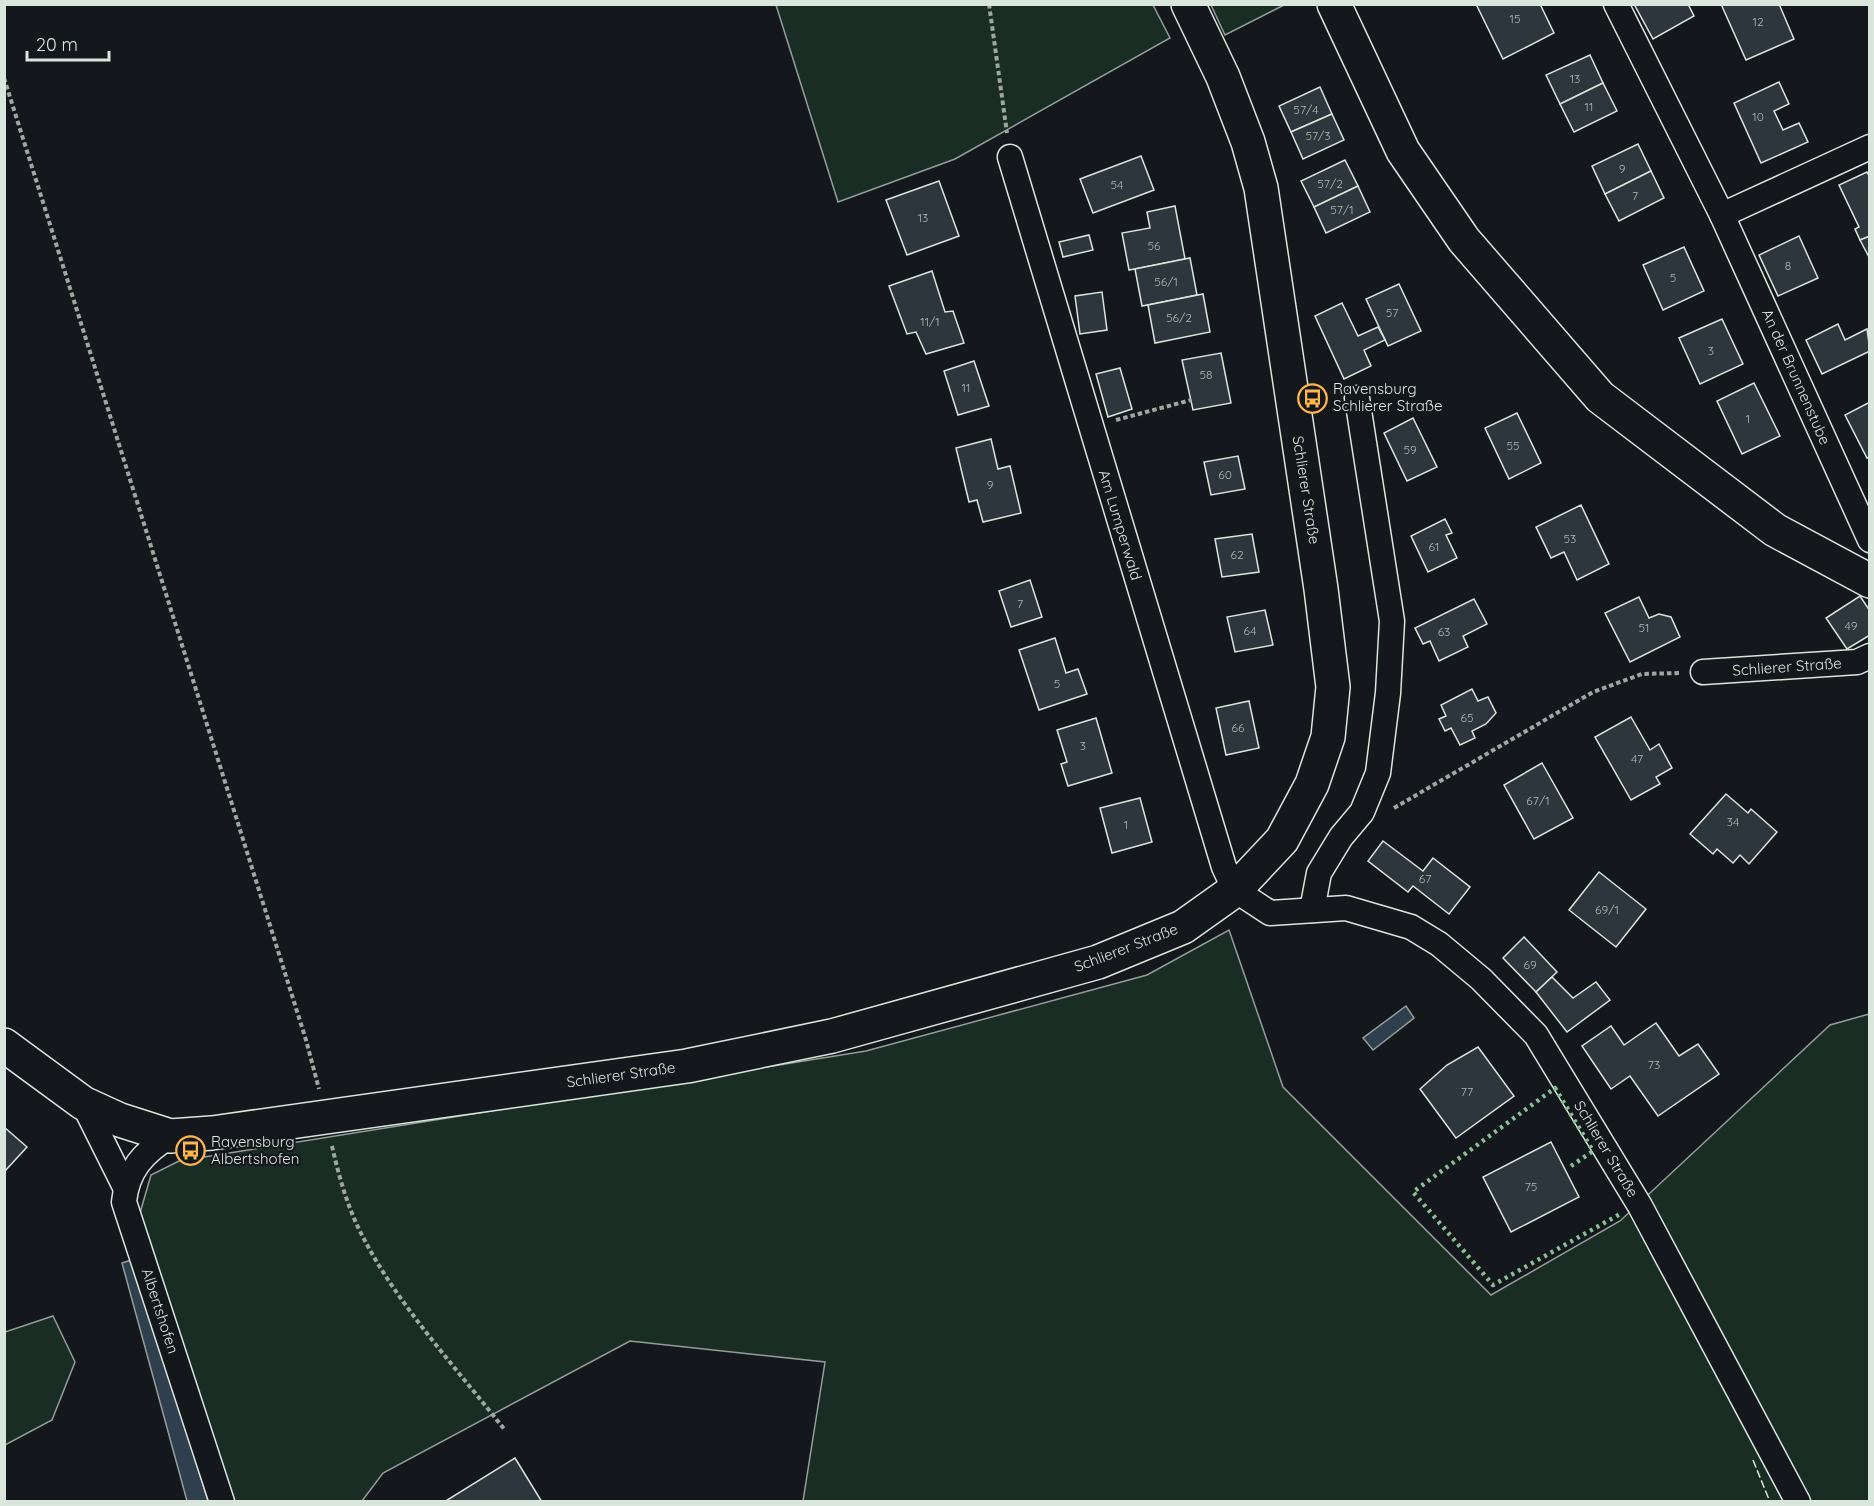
<svg xmlns="http://www.w3.org/2000/svg" width="1874" height="1506" viewBox="0 0 1874 1506" font-family="Quicksand,sans-serif">
<style>
.green{fill:#1a2d24;stroke:#939e99;stroke-width:1.5}
.water{fill:#2f3f4d;stroke:#939e99;stroke-width:1.5}
.building{fill:#2c363c;stroke:#d8e6dc;stroke-width:1.5}
.lines{fill:none;stroke-linecap:round;stroke-linejoin:round}
.minor-casing{stroke:#d8e6dc;stroke-width:27}
.secondary-casing{stroke:#d8e6dc;stroke-width:36}
.path{stroke:#9da8a2;stroke-width:4;stroke-dasharray:4.5 3;stroke-linecap:butt}
.minor{stroke:#14181c;stroke-width:24}
.secondary{stroke:#14181c;stroke-width:33}
.hedge{stroke:#8ac095;stroke-width:4.5;stroke-dasharray:3 4.5;stroke-linecap:butt}
.fence{stroke:#d8e6dc;stroke-width:1.5;stroke-dasharray:8 3;stroke-linecap:butt}
.labels{text-anchor:middle;stroke-width:4.5;stroke-linejoin:round;paint-order:stroke}
.number-label{font-size:12px;fill:#adbab4}
.street-label{font-size:15px;fill:#d8e6dc;stroke:#14181c}
.poi-label{font-size:15px;fill:#d8e6dc;stroke:#14181c;text-anchor:start}
</style>
<rect width="100%" height="100%" fill="#14181c"/>
<g class="green">
<polygon points="776,5 1153,5 1170,38 955,159 838,202"/>
<polygon points="1211,5 1284,5 1225,35"/>
<polygon points="1229,930 1283,1087 1491,1295 1620,1221 1830,1025 1869,1014 1869,1501 803,1501 825,1362 630,1341 383,1473 362,1501 233,1501 140,1213 151,1175 179,1161 866,1051 1147,975"/>
<polygon points="53,1316 75,1362 52,1420 5,1445 5,1332"/>
</g>
<g class="water">
<polygon points="1406,1006 1414,1018 1373,1050 1363,1038"/>
<polygon points="134,1259 208,1501 187,1501 122,1263"/>
</g>
<g class="building">
<polygon points="1476,4 1540,4 1554,33 1503,59"/>
<polygon points="1634,4 1688,4 1694,16 1653,39"/>
<polygon points="1721,4 1779,4 1794,39 1746,60"/>
<polygon points="1590,55 1603,83 1560,104 1546,75"/>
<polygon points="1779,82 1789,104 1774,111 1783,130 1799,123 1808,142 1761,163 1734,103"/>
<polygon points="1603,83 1617,111 1574,132 1560,104"/>
<polygon points="1320,87 1332,114 1291,132 1279,106"/>
<polygon points="1332,114 1344,140 1303,159 1291,132"/>
<polygon points="1638,144 1651,171 1605,194 1592,166"/>
<polygon points="1141,156 1154,190 1093,213 1080,179"/>
<polygon points="1345,160 1358,186 1314,207 1301,181"/>
<polygon points="1651,171 1664,198 1619,221 1605,194"/>
<polygon points="1867,172 1870,178 1870,236 1860,240 1855,229 1859,227 1839,185"/>
<polygon points="939,181 959,236 907,255 886,200"/>
<polygon points="1358,186 1370,212 1326,233 1314,207"/>
<polygon points="1175,206 1185,259 1129,270 1122,233 1150,228 1147,212"/>
<polygon points="1089,235 1093,250 1063,257 1059,242"/>
<polygon points="1799,236 1818,278 1778,296 1759,255"/>
<polygon points="1870,236 1870,259 1860,240"/>
<polygon points="1684,247 1704,291 1663,310 1643,265"/>
<polygon points="1190,258 1197,295 1142,306 1135,269"/>
<polygon points="932,271 945,312 953,311 964,343 926,354 916,332 907,334 889,286"/>
<polygon points="1399,284 1421,331 1388,346 1366,299"/>
<polygon points="1102,292 1107,330 1080,334 1075,296"/>
<polygon points="1203,294 1210,332 1155,343 1148,305"/>
<polygon points="1342,303 1358,336 1378,327 1385,340 1364,350 1371,366 1344,379 1315,316"/>
<polygon points="1722,319 1743,364 1700,384 1679,338"/>
<polygon points="1838,324 1845,340 1867,329 1870,351 1822,374 1806,340"/>
<polygon points="1221,353 1231,403 1193,410 1182,360"/>
<polygon points="974,361 989,406 958,415 944,371"/>
<polygon points="1120,368 1132,409 1108,417 1096,374"/>
<polygon points="1754,383 1780,436 1742,454 1717,401"/>
<polygon points="1870,402 1870,457 1867,458 1845,415"/>
<polygon points="1517,413 1541,463 1509,479 1485,428"/>
<polygon points="1413,418 1437,467 1407,481 1384,433"/>
<polygon points="991,439 998,469 1010,466 1021,513 983,522 977,500 969,502 956,448"/>
<polygon points="1238,456 1245,489 1211,495 1204,462"/>
<polygon points="1581,505 1609,564 1577,580 1564,552 1551,558 1536,527"/>
<polygon points="1445,519 1452,533 1446,535 1457,558 1428,572 1411,536"/>
<polygon points="1252,534 1259,572 1222,577 1215,539"/>
<polygon points="1030,580 1042,617 1011,627 999,591"/>
<polygon points="1860,596 1870,611 1870,635 1847,649 1826,618"/>
<polygon points="1639,597 1649,618 1659,614 1671,617 1680,637 1630,662 1605,613"/>
<polygon points="1474,599 1487,624 1463,636 1468,647 1439,661 1430,641 1423,644 1415,628"/>
<polygon points="1265,610 1273,645 1235,652 1227,617"/>
<polygon points="1055,638 1066,673 1078,669 1087,694 1039,710 1019,650"/>
<polygon points="1472,689 1478,701 1488,697 1496,713 1486,724 1472,731 1475,738 1460,745 1451,728 1445,731 1439,719 1446,716 1441,705"/>
<polygon points="1249,701 1259,748 1226,755 1216,708"/>
<polygon points="1631,717 1650,750 1659,744 1672,768 1656,777 1660,784 1631,800 1595,737"/>
<polygon points="1096,718 1112,773 1068,786 1061,764 1067,762 1057,730"/>
<polygon points="1542,763 1573,818 1534,839 1504,785"/>
<polygon points="1726,794 1748,813 1751,809 1777,832 1749,864 1740,855 1733,863 1717,849 1713,854 1690,834"/>
<polygon points="1140,798 1152,842 1112,853 1100,808"/>
<polygon points="1383,841 1423,871 1433,858 1470,887 1449,914 1413,886 1408,892 1368,861"/>
<polygon points="1599,872 1646,909 1616,947 1569,910"/>
<polygon points="1524,937 1557,972 1536,992 1503,958"/>
<polygon points="1552,977 1573,998 1596,982 1610,1000 1567,1032 1536,992"/>
<polygon points="1656,1023 1679,1056 1698,1044 1719,1074 1658,1116 1630,1076 1611,1089 1582,1046 1611,1026 1624,1045"/>
<polygon points="1478,1047 1514,1096 1456,1138 1420,1089 1447,1065"/>
<polygon points="4,1127 27,1147 4,1172"/>
<polygon points="1551,1142 1579,1197 1511,1232 1483,1177"/>
<polygon points="515,1458 542,1502 444,1502"/>
</g>
<g class="lines">
<defs>
<g id="minor">
<polyline points="1616,4 1722,215 1870,540"/>
<polyline points="1010,157 1224,867 1235,890 1270,913 1346,908 1411,927 1439,944 1481,979 1536,1035 1640,1206 1798,1502"/>
<polyline points="1722,215 1870,147"/>
<polyline points="1703,672 1857,662 1870,656"/>
<polyline points="1312,910 1319,873 1341,837 1362,812 1378,773 1388,693 1392,621 1357,398"/>
<polyline points="83,1103 125,1187"/>
<path d="M170,1136C144,1152 127,1170 124,1202L222,1502"/>
</g>
<g id="secondary">
<polyline points="1334,4 1403,151 1464,240 1600,397 1775,530 1870,581"/>
<polyline points="4,1045 83,1103 120,1120 170,1136 212,1133 687,1066 832,1036 1098,962 1183,927 1235,890 1282,840 1312,784 1328,737 1333,687 1321,589 1261,188 1248,142 1223,77 1188,4"/>
</g>
</defs>
<use href="#minor" class="minor-casing"/>
<use href="#secondary" class="secondary-casing"/>
<g class="path">
<polyline points="989,4 1007,133"/>
<polyline points="4,78 306,1040 319,1089"/>
<polyline points="1116,420 1191,400"/>
<polyline points="1394,808 1593,692 1642,674 1680,673"/>
<path d="M332,1146C339,1177 348,1209 363,1237C397,1304 458,1370 504,1429"/>
</g>
<use href="#minor" class="minor"/>
<use href="#secondary" class="secondary"/>
<polyline class="hedge" points="1571,1166 1593,1151 1555,1088 1413,1192 1493,1285 1622,1213"/>
<polyline class="fence" points="1753,1460 1770,1502"/>
</g>
<defs>
<symbol id="bus-ring" viewBox="-11 -11 22 22"><circle r="9.5" fill="#14181c" stroke="#ffb74d" stroke-width="1.5"/><path d="M-5-6H5V4H4V6H2V4H-2V6H-4V4H-5ZM-3.5-4V0h7V-4ZM-3.5 1.2v1.5H-2V1.2ZM2 1.2v1.5H3.5V1.2Z" fill="#ffb74d"/></symbol>
</defs>
<g fill-rule="evenodd">
<use href="#bus-ring" x="1296" y="382" width="33" height="33"/>
<use href="#bus-ring" x="174" y="1134" width="33" height="33"/>
</g>
<g class="labels">
<g class="number-label">
<text x="1515" y="23">15</text>
<text x="1758" y="26">12</text>
<text x="1575" y="83">13</text>
<text x="1589" y="111">11</text>
<text x="1306" y="114">57/4</text>
<text x="1758" y="121">10</text>
<text x="1318" y="140">57/3</text>
<text x="1622" y="173">9</text>
<text x="1330" y="188">57/2</text>
<text x="1117" y="189">54</text>
<text x="1635" y="200">7</text>
<text x="1342" y="214">57/1</text>
<text x="923" y="222">13</text>
<text x="1154" y="250">56</text>
<text x="1788" y="270">8</text>
<text x="1673" y="282">5</text>
<text x="1166" y="286">56/1</text>
<text x="1392" y="317">57</text>
<text x="1179" y="322">56/2</text>
<text x="930" y="326">11/1</text>
<text x="1711" y="355">3</text>
<text x="1206" y="379">58</text>
<text x="966" y="392">11</text>
<text x="1748" y="423">1</text>
<text x="1513" y="450">55</text>
<text x="1410" y="454">59</text>
<text x="1225" y="479">60</text>
<text x="990" y="489">9</text>
<text x="1570" y="543">53</text>
<text x="1434" y="551">61</text>
<text x="1237" y="559">62</text>
<text x="1020" y="608">7</text>
<text x="1851" y="630">49</text>
<text x="1644" y="632">51</text>
<text x="1250" y="635">64</text>
<text x="1444" y="636">63</text>
<text x="1057" y="688">5</text>
<text x="1467" y="722">65</text>
<text x="1238" y="732">66</text>
<text x="1083" y="750">3</text>
<text x="1637" y="763">47</text>
<text x="1538" y="805">67/1</text>
<text x="1733" y="826">34</text>
<text x="1126" y="829">1</text>
<text x="1425" y="883">67</text>
<text x="1607" y="914">69/1</text>
<text x="1530" y="969">69</text>
<text x="1654" y="1069">73</text>
<text x="1467" y="1096">77</text>
<text x="1531" y="1191">75</text>
</g>
<g class="street-label">
<text transform="translate(1796 377) rotate(66)" y="5">An der Brunnenstube</text>
<text transform="translate(1306 490) rotate(81)" y="5">Schlierer Straße</text>
<text transform="translate(1120 525) rotate(73)" y="5">Am Lumperwald</text>
<text transform="translate(1787 667) rotate(-4)" y="5">Schlierer Straße</text>
<text transform="translate(1126 948) rotate(-21)" y="5">Schlierer Straße</text>
<text transform="translate(621 1075) rotate(-8)" y="5">Schlierer Straße</text>
<text transform="translate(1606 1149) rotate(59)" y="5">Schlierer Straße</text>
<text transform="translate(160 1311) rotate(72)" y="5">Albertshofen</text>
</g>
<g class="poi-label">
<text x="1333" y="394">Ravensburg<tspan x="1333" dy="17">Schlierer Straße</tspan></text>
<text x="211" y="1147">Ravensburg<tspan x="211" dy="17">Albertshofen</tspan></text>
</g>
</g>
<rect width="1874" height="1506" fill="none" stroke="#d8e6dc" stroke-width="12"/>
<path d="M27 51v9h82v-9" fill="none" stroke="#d8e6dc" stroke-width="3"/>
<text x="36" y="51" font-size="18" fill="#d8e6dc" stroke="#14181c" stroke-width="4.5" paint-order="stroke">20 m</text>
</svg>
